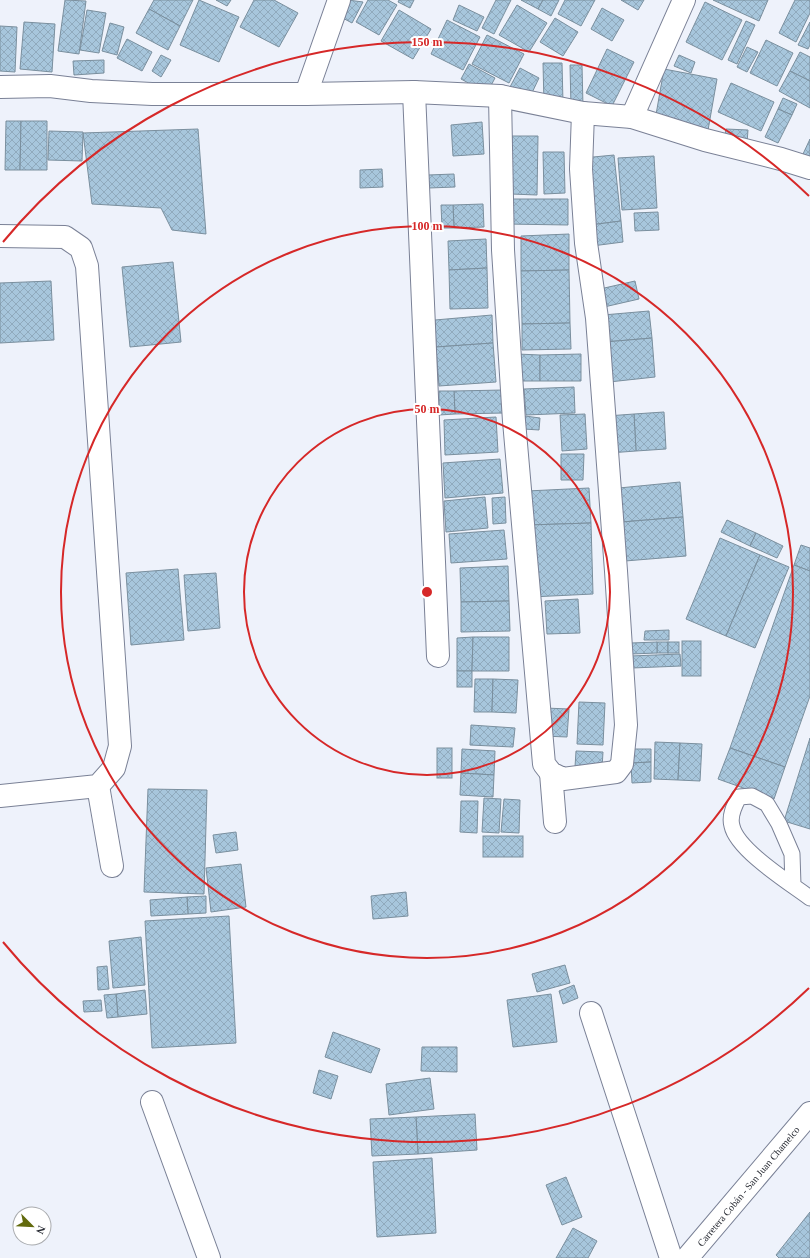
<svg xmlns="http://www.w3.org/2000/svg" width="810" height="1258" viewBox="0 0 810 1258" font-family="Georgia,serif">
<style>
.building{fill:url(#building-cross-hatch);stroke:#7a8f9e}
.lines{fill:none;stroke-linecap:round;stroke-linejoin:round}
.lane-casing{stroke:#7a8196;stroke-width:17}
.street-casing{stroke:#7a8196;stroke-width:24}
.secondary-casing{stroke:#7a8196;stroke-width:24}
.lane{stroke:#fff;stroke-width:15}
.street{stroke:#fff;stroke-width:22}
.secondary{stroke:#fff;stroke-width:22}
.ring{fill:none;stroke:#d62828;stroke-width:2}
.labels{text-anchor:middle;stroke-width:4;stroke-linejoin:round;paint-order:stroke}
.street-label{font-size:10px;fill:#292c34;stroke:#fff}
.centre{fill:#d62828;stroke:#fff;stroke-width:2}
.ring-label{font-size:12px;text-anchor:middle;font-weight:bold;fill:#d62828;stroke:#fff;stroke-width:4;stroke-linejoin:round;paint-order:stroke}
</style>
<defs>
<pattern id="building-cross-hatch" width="8" height="8" patternUnits="userSpaceOnUse"><rect width="8" height="8" fill="#a7c6dc"/><path d="M0 0l8 8M0 8l8-8" fill="none" stroke="#90aabd"/></pattern>
</defs>
<rect width="100%" height="100%" fill="#eef2fb"/>
<g class="building">
<polygon points="65,0 86,1 79,54 58,51"/>
<polygon points="154,0 193,0 180,26 149,9"/>
<polygon points="199,0 239,17 219,62 180,45"/>
<polygon points="216,0 231,0 227,6"/>
<polygon points="254,0 274,0 298,13 279,47 240,27"/>
<polygon points="348,0 363,2 352,23 339,16"/>
<polygon points="368,0 388,0 397,5 379,35 356,22"/>
<polygon points="399,0 414,0 410,8 398,2"/>
<polygon points="496,0 511,0 494,34 482,28"/>
<polygon points="521,0 543,0 538,9"/>
<polygon points="543,0 559,0 551,16 538,9"/>
<polygon points="565,0 595,0 581,26 558,14"/>
<polygon points="621,0 644,0 638,10"/>
<polygon points="713,0 768,0 759,21"/>
<polygon points="795,0 810,0 810,13 796,42 779,33"/>
<polygon points="705,2 742,20 722,60 686,42"/>
<polygon points="459,5 484,17 477,31 453,20"/>
<polygon points="517,5 547,23 529,52 499,35"/>
<polygon points="602,8 624,20 612,41 591,29"/>
<polygon points="149,9 180,26 168,50 136,33"/>
<polygon points="87,10 106,13 99,53 80,50"/>
<polygon points="399,10 431,29 413,59 381,41"/>
<polygon points="555,18 578,32 563,56 540,42"/>
<polygon points="447,20 480,37 463,70 431,54"/>
<polygon points="746,21 755,25 737,64 728,60"/>
<polygon points="24,22 55,24 52,72 20,69"/>
<polygon points="810,22 810,45 808,49 798,45"/>
<polygon points="110,23 124,27 117,55 102,51"/>
<polygon points="0,26 17,27 15,72 0,71"/>
<polygon points="487,35 524,54 509,83 472,64"/>
<polygon points="127,39 152,52 142,71 117,58"/>
<polygon points="766,40 793,53 777,86 750,73"/>
<polygon points="747,47 758,52 747,72 737,67"/>
<polygon points="607,49 634,62 612,106 586,93"/>
<polygon points="800,52 810,57 810,81 790,71"/>
<polygon points="161,55 171,60 161,77 152,71"/>
<polygon points="679,55 695,62 691,73 674,66"/>
<polygon points="104,60 104,73 74,75 73,61"/>
<polygon points="543,63 562,63 563,103 544,104"/>
<polygon points="469,64 495,78 487,93 461,79"/>
<polygon points="570,65 582,65 583,107 571,107"/>
<polygon points="520,68 539,78 530,97 510,87"/>
<polygon points="664,69 717,79 707,136 654,126"/>
<polygon points="790,71 810,81 810,108 779,91"/>
<polygon points="731,83 774,102 761,131 718,112"/>
<polygon points="783,98 797,104 792,115 778,109"/>
<polygon points="778,109 792,115 778,143 765,137"/>
<polygon points="6,121 21,121 20,170 5,170"/>
<polygon points="21,121 47,121 47,170 20,170"/>
<polygon points="482,122 484,154 453,156 451,125"/>
<polygon points="198,129 206,234 172,230 161,208 92,204 83,133"/>
<polygon points="726,129 748,130 747,143 724,141"/>
<polygon points="49,131 83,132 82,161 48,160"/>
<polygon points="512,136 538,136 537,195 511,194"/>
<polygon points="810,139 810,157 803,154"/>
<polygon points="543,152 564,152 565,193 544,194"/>
<polygon points="614,155 621,221 590,225 583,158"/>
<polygon points="654,156 657,208 622,210 618,158"/>
<polygon points="382,169 383,187 360,188 360,170"/>
<polygon points="454,174 455,187 429,188 428,175"/>
<polygon points="506,199 568,199 568,225 506,224"/>
<polygon points="483,204 484,227 454,228 453,205"/>
<polygon points="441,205 453,205 454,228 442,228"/>
<polygon points="658,212 659,230 635,231 634,213"/>
<polygon points="621,221 623,242 592,246 590,225"/>
<polygon points="569,234 569,270 521,271 521,236"/>
<polygon points="486,239 487,268 449,270 448,241"/>
<polygon points="173,262 181,342 130,347 122,267"/>
<polygon points="487,268 488,308 450,309 449,270"/>
<polygon points="569,270 570,323 522,324 521,271"/>
<polygon points="51,281 54,340 0,343 0,283"/>
<polygon points="635,281 639,299 604,307 600,289"/>
<polygon points="649,311 652,338 605,342 603,315"/>
<polygon points="492,315 493,343 436,347 435,320"/>
<polygon points="570,323 571,349 522,350 522,324"/>
<polygon points="652,338 655,377 609,382 605,342"/>
<polygon points="493,343 496,382 439,386 436,347"/>
<polygon points="517,354 540,355 540,381 517,381"/>
<polygon points="581,354 581,381 540,381 540,355"/>
<polygon points="574,387 575,413 526,415 524,389"/>
<polygon points="503,390 504,413 455,414 454,391"/>
<polygon points="439,391 454,391 455,414 439,415"/>
<polygon points="664,412 666,449 636,451 634,414"/>
<polygon points="585,414 587,449 562,451 560,415"/>
<polygon points="634,414 636,451 609,453 607,416"/>
<polygon points="525,416 540,418 539,430 524,429"/>
<polygon points="496,417 498,452 445,455 444,420"/>
<polygon points="561,454 584,454 583,480 561,480"/>
<polygon points="500,459 503,493 445,498 443,463"/>
<polygon points="680,482 683,517 622,522 619,488"/>
<polygon points="589,488 591,523 528,525 527,491"/>
<polygon points="485,497 488,528 446,532 444,501"/>
<polygon points="505,497 506,523 493,524 492,498"/>
<polygon points="683,517 686,556 625,561 622,522"/>
<polygon points="727,520 756,533 750,546 721,532"/>
<polygon points="591,523 593,594 531,597 528,525"/>
<polygon points="504,530 507,559 451,563 449,534"/>
<polygon points="756,533 783,546 777,558 750,546"/>
<polygon points="720,538 760,555 726,636 686,619"/>
<polygon points="801,545 810,548 810,571 794,565"/>
<polygon points="760,555 789,567 755,648 726,636"/>
<polygon points="794,565 810,571 810,696 785,767 730,748"/>
<polygon points="508,566 509,601 461,602 460,568"/>
<polygon points="178,569 184,640 131,645 126,573"/>
<polygon points="216,573 220,628 188,631 184,575"/>
<polygon points="578,599 580,633 547,634 545,601"/>
<polygon points="509,601 510,631 461,632 461,602"/>
<polygon points="669,630 669,640 644,640 645,631"/>
<polygon points="473,637 472,671 457,671 457,638"/>
<polygon points="473,637 509,637 509,671 472,671"/>
<rect x="682" y="641" width="19" height="35"/>
<rect x="657" y="642" width="11" height="11"/>
<polygon points="657,642 657,653 631,654 631,643"/>
<rect x="668" y="642" width="11" height="11"/>
<polygon points="680,654 681,666 632,668 631,656"/>
<rect x="457" y="671" width="15" height="16"/>
<polygon points="475,679 493,679 492,712 474,712"/>
<polygon points="493,679 518,680 516,713 492,712"/>
<polygon points="579,702 605,703 603,745 577,744"/>
<polygon points="545,708 569,709 567,737 543,736"/>
<polygon points="471,725 515,728 513,747 470,745"/>
<polygon points="810,738 810,829 784,821"/>
<polygon points="655,742 680,743 678,780 654,779"/>
<polygon points="680,743 702,744 700,781 678,780"/>
<rect x="437" y="748" width="15" height="30"/>
<polygon points="730,748 785,767 774,799 718,779"/>
<polygon points="462,749 495,751 494,775 461,773"/>
<polygon points="631,749 651,749 651,762 631,763"/>
<polygon points="576,751 603,752 602,768 575,767"/>
<polygon points="651,762 651,782 632,783 631,763"/>
<polygon points="461,773 494,775 493,797 460,795"/>
<polygon points="148,789 207,790 204,894 144,892"/>
<polygon points="484,798 501,799 499,833 482,832"/>
<polygon points="504,799 520,800 519,833 501,832"/>
<polygon points="461,801 478,801 477,833 460,832"/>
<polygon points="236,832 238,850 216,853 213,835"/>
<rect x="483" y="836" width="40" height="21"/>
<polygon points="241,864 246,907 211,912 206,868"/>
<polygon points="406,892 408,916 373,919 371,896"/>
<polygon points="206,896 206,913 188,914 187,897"/>
<polygon points="187,897 188,914 151,916 150,900"/>
<polygon points="229,916 236,1043 152,1048 145,921"/>
<polygon points="141,937 145,985 113,988 109,941"/>
<polygon points="565,965 570,983 537,992 532,974"/>
<polygon points="107,966 109,989 98,990 97,967"/>
<polygon points="574,985 578,998 563,1004 559,991"/>
<polygon points="145,990 147,1014 118,1017 116,994"/>
<polygon points="116,994 118,1017 107,1018 104,995"/>
<polygon points="551,994 557,1042 513,1047 507,1000"/>
<polygon points="101,1000 102,1011 84,1012 83,1001"/>
<polygon points="333,1032 380,1049 371,1073 325,1057"/>
<polygon points="422,1047 457,1047 457,1072 421,1071"/>
<polygon points="319,1070 338,1076 331,1099 313,1093"/>
<polygon points="430,1078 434,1109 389,1115 386,1084"/>
<polygon points="475,1114 477,1150 418,1154 416,1117"/>
<polygon points="416,1117 418,1154 372,1156 370,1119"/>
<polygon points="432,1158 436,1233 377,1237 373,1162"/>
<polygon points="566,1177 582,1217 562,1225 546,1185"/>
<polygon points="810,1212 810,1258 779,1258 776,1255"/>
<polygon points="573,1228 597,1241 588,1258 556,1258"/>
</g>
<g class="lines">
<defs>
<path id="lane" d="M793,885L792,854L779,824L767,804L752,796L739,797C734,806 729,816 732,826C737,850 790,883 810,898"/>
<g id="street">
<polyline points="0,87 50,86 91,91 152,94 306,94 414,92 500,96 583,113 632,117 705,140 781,159 810,168"/>
<polyline points="414,92 438,656"/>
<polyline points="306,94 339,0"/>
<polyline points="500,96 503,250 514,421 544,764 551,773 563,779 616,772 622,764 626,725 616,571 597,318 586,243 581,169 583,113"/>
<polyline points="632,117 684,0"/>
<polyline points="0,236 65,237 81,248 87,266 120,746 114,768 98,786 0,796"/>
<polyline points="551,773 555,822"/>
<polyline points="98,786 112,866"/>
<polyline points="591,1013 671,1258"/>
<polyline points="152,1102 209,1258"/>
</g>
<polyline id="secondary" points="687,1258 810,1113"/>
</defs>
<use href="#lane" class="lane-casing"/>
<use href="#street" class="street-casing"/>
<use href="#secondary" class="secondary-casing"/>
<use href="#lane" class="lane"/>
<use href="#street" class="street"/>
<use href="#secondary" class="secondary"/>
</g>
<g class="ring">
<circle cx="427" cy="592" r="183"/>
<circle cx="427" cy="592" r="366"/>
<path d="M809 988A550 550 0 0 1 3 942M3 242A550 550 0 0 1 809 196"/>
</g>
<g class="labels">
<g class="street-label">
<text transform="translate(748 1186) rotate(-50)" y="4">Carretera Cobán - San Juan Chamelco</text>
</g>
</g>
<circle cx="427" cy="592" r="6" class="centre"/>
<g class="ring-label">
<text x="427" y="46">150 m</text>
<text x="427" y="230">100 m</text>
<text x="427" y="413">50 m</text>
</g>
<g transform="translate(32 1226) rotate(114)"><circle r="19" fill="#ffffff" stroke="#a9abae"/>
<path d="M0-3L7 15L0 10L-7 15Z" fill="#626a0d"/>
<text y="-6" font-size="11" font-weight="bold" text-anchor="middle" fill="#292c34">N</text>
</g>
</svg>
